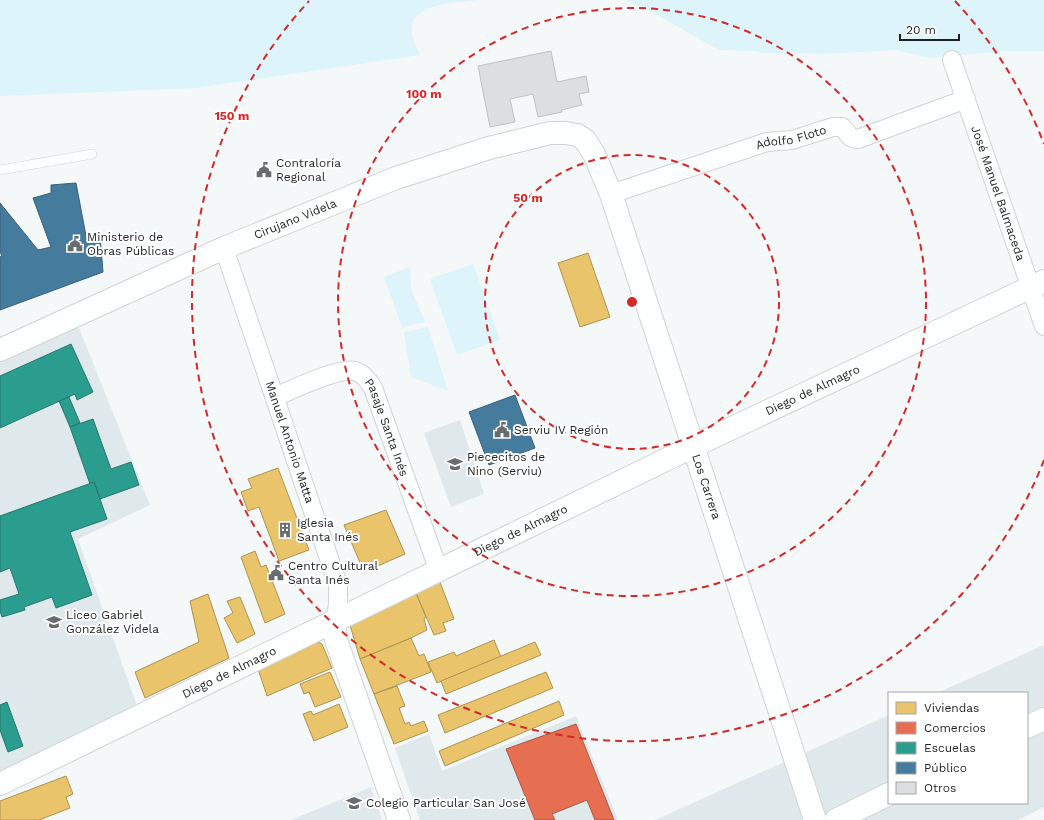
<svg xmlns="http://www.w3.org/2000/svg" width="1044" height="820" viewBox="0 0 1044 820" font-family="'Work Sans',sans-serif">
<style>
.built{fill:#dfe9eb}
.green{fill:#dcf4fa}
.homes{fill:#e9c46a;stroke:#ac9354}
.shops{fill:#e76f51;stroke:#ab5743}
.schools{fill:#2a9d8f;stroke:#26786e}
.public{fill:#457b9d;stroke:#396078}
.building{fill:#dcdedf;stroke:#bfc2c3}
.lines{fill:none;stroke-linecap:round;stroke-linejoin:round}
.lane-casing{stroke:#d0d3d4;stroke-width:10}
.street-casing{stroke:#d0d3d4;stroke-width:20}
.secondary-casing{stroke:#d0d3d4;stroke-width:24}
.lane{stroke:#fdfefe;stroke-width:9}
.street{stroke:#fdfefe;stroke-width:18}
.secondary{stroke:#fdfefe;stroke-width:22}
.ring{fill:none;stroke:#d62828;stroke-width:2;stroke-dasharray:7 5}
.labels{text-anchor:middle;stroke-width:4;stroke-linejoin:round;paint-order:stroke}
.street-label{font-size:12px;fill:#1e2021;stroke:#fff}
.poi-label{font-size:12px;fill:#1e2021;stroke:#fff;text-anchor:start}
.centre{fill:#d62828;stroke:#fff;stroke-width:2}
.ring-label{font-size:12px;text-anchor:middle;font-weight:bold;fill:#d62828;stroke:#fff;stroke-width:4;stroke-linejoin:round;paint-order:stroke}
</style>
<rect width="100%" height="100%" fill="#f4f8f9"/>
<g class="built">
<polygon points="77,323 150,505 78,539 137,706 0,771 0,358"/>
<polygon points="460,420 484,494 451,507 424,433"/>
<polygon points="1044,645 1044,807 1018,820 655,820 889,715 889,803 1027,803 1027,693 937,693"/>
<polygon points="576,716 618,820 420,820 395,748 429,734 442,771"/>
<polygon points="371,787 382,820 291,820"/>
</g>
<g class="green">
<path d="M0,0H479C459,3 410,2 412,31C412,39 417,48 420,55L196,88L0,96Z"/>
<polygon points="625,0 1044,0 1044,51 1005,51 929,58 897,50 822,54 784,53 762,53 757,51 719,50 643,7"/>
<polygon points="473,264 500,340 457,355 430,279"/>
<polygon points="410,267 411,289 425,322 402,327 384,277"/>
<polygon points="428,327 448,391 411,377 404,332"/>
</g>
<g class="homes">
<polygon points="588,253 610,317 580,327 558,263"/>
<polygon points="278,468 309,550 279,561 259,507 248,511 241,492 252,488 248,479"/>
<polygon points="386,510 405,554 364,572 344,525"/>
<polygon points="255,551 261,567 266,565 285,614 265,623 241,557"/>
<polygon points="440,582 454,619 443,623 446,631 434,635 415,591"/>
<polygon points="415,591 426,617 424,619 427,630 411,638 360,659 350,625"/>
<polygon points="208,594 229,658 145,698 135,672 199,642 190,601"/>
<polygon points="240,597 255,634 237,643 224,618 233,613 227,601"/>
<polygon points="411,638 419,656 424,654 431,672 374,694 360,659"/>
<polygon points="494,640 501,657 437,683 428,662 454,652 456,656"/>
<polygon points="316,641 322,644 332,668 267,696 257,666"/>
<polygon points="535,642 541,655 446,694 441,681"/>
<polygon points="330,672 341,697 315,707 309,692 304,694 300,684"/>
<polygon points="546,672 553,688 445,733 438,715"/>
<polygon points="397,686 405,706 399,708 405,724 409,722 411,726 424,721 428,731 394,744 374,694"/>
<polygon points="559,701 564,715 445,766 439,751"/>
<polygon points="339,704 348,727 314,741 303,714 311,711 313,715"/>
<polygon points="66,776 73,794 66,797 70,808 39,820 0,820 0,801"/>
</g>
<polygon class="shops" points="576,724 614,820 595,820 587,800 552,814 555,820 535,820 506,749"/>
<g class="schools">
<polygon points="71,344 93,392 77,400 75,394 0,428 0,376"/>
<polygon points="69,397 80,423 70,427 59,401"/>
<polygon points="93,419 111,469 131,462 139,485 100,499 94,482 90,484 70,427"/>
<polygon points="94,482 107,519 70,532 92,595 56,608 52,597 24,607 25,610 2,617 0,611 0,600 19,594 10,568 0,572 0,516"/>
<polygon points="7,702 23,746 8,752 0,730 0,705"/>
</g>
<g class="public">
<polygon points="76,183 87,241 100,236 103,272 0,310 0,257 2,256 0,252 0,203 38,250 51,247 33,198 51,193 51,185"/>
<polygon points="515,395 535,448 489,465 469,412"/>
</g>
<polygon class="building" points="551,51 557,82 586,76 589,92 579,94 582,105 561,110 562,112 538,117 533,94 510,99 515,122 490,127 478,66"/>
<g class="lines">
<defs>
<polyline id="lane" points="0,170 92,154"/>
<g id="street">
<path id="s1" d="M952,60L1044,326"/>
<path id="s2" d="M611,194L767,142L792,140L833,127H842C849,133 848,139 858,139L966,99"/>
<path id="s3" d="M224,248L338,585V604L335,621"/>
<path id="s4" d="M275,397C291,390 339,367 355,371C364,374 368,380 373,388L439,571"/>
</g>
<g id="secondary">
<path id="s5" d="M0,350L224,248L396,178L489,148L550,133H566L577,135L585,140L594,154L611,194L815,820"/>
<polyline points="335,621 335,630 336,640 399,820"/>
<polyline points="1027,727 1044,719"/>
<path id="s6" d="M0,784L694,446L1044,281"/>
<polyline points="836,820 889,794"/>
</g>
</defs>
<use href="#lane" class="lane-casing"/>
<use href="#street" class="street-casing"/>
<use href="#secondary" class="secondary-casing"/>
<use href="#lane" class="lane"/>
<use href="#street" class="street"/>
<use href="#secondary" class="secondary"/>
</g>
<g class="ring">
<circle cx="632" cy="302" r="147"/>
<circle cx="632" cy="302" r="294"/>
<path d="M1044 460A441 441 0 1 1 309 1M955 1A441 441 0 0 1 1044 144"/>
</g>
<defs>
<symbol id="civic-bare" viewBox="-9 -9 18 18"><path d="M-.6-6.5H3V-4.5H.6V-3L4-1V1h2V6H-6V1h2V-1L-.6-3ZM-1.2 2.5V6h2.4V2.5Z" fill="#696c6d" stroke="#fff" stroke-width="2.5" paint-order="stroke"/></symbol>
<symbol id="school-bare" viewBox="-9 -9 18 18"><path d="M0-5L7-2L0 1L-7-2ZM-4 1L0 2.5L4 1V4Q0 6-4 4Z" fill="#696c6d" stroke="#fff" stroke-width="2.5" paint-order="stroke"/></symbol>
<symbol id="building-bare" viewBox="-9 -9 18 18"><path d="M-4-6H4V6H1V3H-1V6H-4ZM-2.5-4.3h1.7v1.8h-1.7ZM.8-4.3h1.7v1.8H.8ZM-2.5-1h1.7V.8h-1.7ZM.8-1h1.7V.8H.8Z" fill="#696c6d" stroke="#fff" stroke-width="2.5" paint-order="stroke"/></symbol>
</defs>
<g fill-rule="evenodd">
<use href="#civic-bare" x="253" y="159" width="22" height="22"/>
<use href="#civic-bare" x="64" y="233" width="22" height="22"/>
<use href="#civic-bare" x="491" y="419" width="22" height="22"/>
<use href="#school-bare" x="444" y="453" width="22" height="22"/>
<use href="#building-bare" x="274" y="519" width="22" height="22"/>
<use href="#civic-bare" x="265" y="562" width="22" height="22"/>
<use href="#school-bare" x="43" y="611" width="22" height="22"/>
<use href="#school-bare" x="343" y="792" width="22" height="22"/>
</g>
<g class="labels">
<g class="street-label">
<text dy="4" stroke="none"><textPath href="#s2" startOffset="189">Adolfo Floto</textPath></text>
<text dy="4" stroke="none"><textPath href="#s1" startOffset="141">José Manuel Balmaceda</textPath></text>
<text dy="4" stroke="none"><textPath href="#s5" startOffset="323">Cirujano Videla</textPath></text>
<text dy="4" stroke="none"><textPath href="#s6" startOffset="903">Diego de Almagro</textPath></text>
<text dy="4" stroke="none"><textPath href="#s4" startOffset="152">Pasaje Santa Inés</textPath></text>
<text dy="4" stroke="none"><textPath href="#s3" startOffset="205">Manuel Antonio Matta</textPath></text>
<text dy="4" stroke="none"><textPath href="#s5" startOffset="997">Los Carrera</textPath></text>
<text dy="4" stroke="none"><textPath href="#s6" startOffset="579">Diego de Almagro</textPath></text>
<text dy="4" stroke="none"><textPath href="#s6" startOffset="255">Diego de Almagro</textPath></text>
</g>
<g class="poi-label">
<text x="276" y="167">Contraloría<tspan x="276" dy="14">Regional</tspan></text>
<text x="87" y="241">Ministerio de<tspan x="87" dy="14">Obras Públicas</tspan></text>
<text x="514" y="434">Serviu IV Región</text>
<text x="467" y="461">Piececitos de<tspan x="467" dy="14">Nino (Serviu)</tspan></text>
<text x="297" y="527">Iglesia<tspan x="297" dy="14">Santa Inés</tspan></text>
<text x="288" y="570">Centro Cultural<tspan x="288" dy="14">Santa Inés</tspan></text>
<text x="66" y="619">Liceo Gabriel<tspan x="66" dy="14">González Videla</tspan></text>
<text x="366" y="807">Colegio Particular San José</text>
</g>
</g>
<circle cx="632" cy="302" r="6" class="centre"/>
<g class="ring-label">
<text x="424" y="98">100 m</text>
<text x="232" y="120">150 m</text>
<text x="528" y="202">50 m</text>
</g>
<rect x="888" y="692" width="140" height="112" fill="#ffffff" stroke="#a5a6a6"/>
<rect x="896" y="702" width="20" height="12" fill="#e9c46a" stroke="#a5a6a6"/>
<text x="924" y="712" font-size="12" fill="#1e2021">Viviendas</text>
<rect x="896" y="722" width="20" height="12" fill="#e76f51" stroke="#a5a6a6"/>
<text x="924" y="732" font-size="12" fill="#1e2021">Comercios</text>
<rect x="896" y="742" width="20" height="12" fill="#2a9d8f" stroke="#a5a6a6"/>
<text x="924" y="752" font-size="12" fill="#1e2021">Escuelas</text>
<rect x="896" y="762" width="20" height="12" fill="#457b9d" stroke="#a5a6a6"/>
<text x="924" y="772" font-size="12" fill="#1e2021">Público</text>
<rect x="896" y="782" width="20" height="12" fill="#dcdedf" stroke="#a5a6a6"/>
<text x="924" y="792" font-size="12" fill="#1e2021">Otros</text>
<path d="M900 34v6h59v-6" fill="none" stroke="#1e2021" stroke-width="2"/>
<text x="906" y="34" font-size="12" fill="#1e2021" stroke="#ffffff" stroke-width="3" paint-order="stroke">20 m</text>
</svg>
